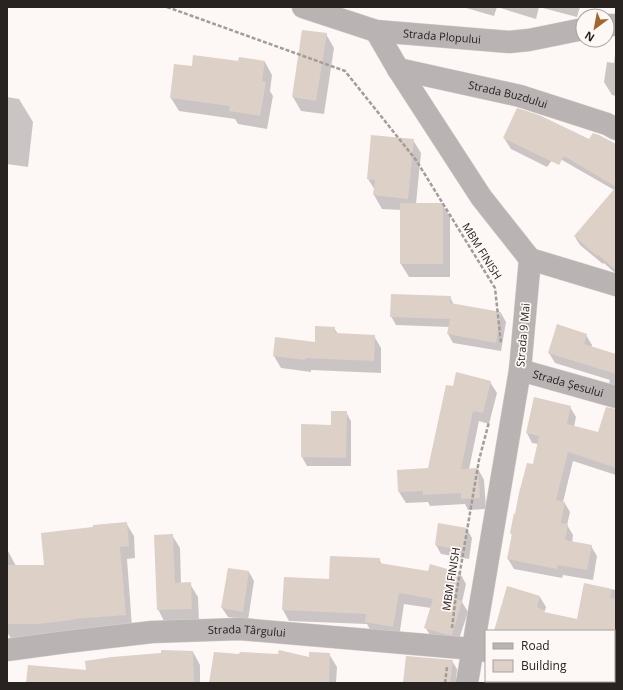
<svg xmlns="http://www.w3.org/2000/svg" width="623" height="690" viewBox="0 0 623 690" font-family="'Open Sans',sans-serif">
<style>
.shadow{fill:#0003}
.building{fill:#dcd0c7}
.lines{fill:none;stroke-linecap:round;stroke-linejoin:round}
.minor-casing{stroke:#d7d1cf;stroke-width:23}
.path{stroke:#a29c9a;stroke-width:2.5;stroke-dasharray:4 2;stroke-linecap:butt}
.minor{stroke:#bab3b3;stroke-width:22}
.labels{text-anchor:middle;stroke-width:3.5;stroke-linejoin:round;paint-order:stroke}
.street-label{font-size:11px;fill:#282220;stroke:#fdf7f5}
</style>
<rect width="100%" height="100%" fill="#fdf7f5"/>
<g class="shadow">
<polygon points="466,7 580,7 577,17 539,7 536,19 497,7 494,16 466,8"/>
<polygon points="303,31 326,34 334,48 324,114 301,111 293,97"/>
<polygon points="616,45 616,96 612,95 604,82 607,62 614,63"/>
<polygon points="239,62 265,62 272,75 270,91 273,96 267,129 238,124 235,119 179,111 171,98 193,68"/>
<polygon points="7,97 19,99 33,122 28,167 7,164"/>
<polygon points="504,138 590,141 616,146 616,191 555,156 547,167 511,149"/>
<polygon points="413,140 421,153 416,204 442,204 450,217 450,277 409,277 401,264 401,210 382,209 374,195 375,190 368,179"/>
<polygon points="616,218 616,274 604,263 603,264 580,245 575,237"/>
<polygon points="450,297 454,305 501,313 506,322 501,351 453,343 448,334 449,327 396,325 391,316"/>
<polygon points="334,328 338,334 374,336 381,348 381,373 311,370 311,372 281,368 274,356 316,343"/>
<polygon points="586,335 592,345 591,348 616,355 616,392 615,392 609,382 610,380 555,363 549,353"/>
<polygon points="490,382 497,393 489,424 479,421 469,469 478,469 484,480 486,509 468,510 465,504 430,506 428,502 406,503 399,492 428,469 453,387"/>
<polygon points="570,407 576,417 574,427 598,434 616,410 616,475 573,461 563,502 564,502 570,512 567,525 573,535 572,543 591,546 597,556 593,580 563,575 562,578 514,569 508,559 512,536 511,533 516,515 534,465 539,444 532,443 527,433"/>
<polygon points="346,412 351,421 351,466 307,466 302,457"/>
<polygon points="126,523 134,536 135,558 127,559 132,627 45,636 24,636 25,638 12,640 7,632 7,552 8,551 16,566 45,566"/>
<polygon points="439,524 467,529 472,538 469,559 441,554 436,545"/>
<polygon points="172,535 180,548 181,584 190,584 198,597 199,622 165,623 158,609"/>
<polygon points="379,559 382,565 429,572 460,573 466,584 462,602 468,612 457,645 432,638 425,627 431,608 404,604 399,637 372,633 367,624 289,621 283,610 285,578 330,580"/>
<polygon points="249,572 254,581 248,620 228,617 222,608"/>
<polygon points="584,585 616,590 616,669 614,669 614,631 495,631 540,597 546,607 544,613 578,620"/>
<polygon points="193,652 200,665 200,683 27,683 87,671"/>
<polygon points="329,654 337,667 336,683 210,683"/>
<polygon points="452,661 457,669 456,683 404,683"/>
<polygon points="520,681 567,681 574,683 519,683"/>
</g>
<g class="building">
<polygon points="302,30 327,33 316,101 292,97"/>
<polygon points="193,55 238,61 239,57 265,61 262,81 266,82 260,116 229,111 230,106 170,98 174,64 192,66"/>
<polygon points="517,108 539,115 589,139 593,133 599,135 616,144 616,187 564,156 559,165 503,138"/>
<polygon points="371,135 414,139 408,199 373,195 375,180 367,179"/>
<polygon points="616,187 616,270 598,255 597,256 574,236"/>
<rect x="400" y="203" width="43" height="61"/>
<polygon points="391,294 451,296 450,303 501,312 496,343 447,334 450,319 390,317"/>
<polygon points="557,324 587,334 584,344 616,354 616,374 548,353"/>
<polygon points="315,326 335,327 335,333 375,335 374,361 305,358 305,360 273,356 275,337 315,342"/>
<polygon points="456,372 491,381 483,413 473,411 461,469 478,468 480,498 461,499 461,493 423,495 423,491 398,492 397,470 428,468 446,385 453,386"/>
<polygon points="534,397 571,406 567,424 598,432 606,407 616,409 616,468 568,452 556,500 565,502 561,523 568,524 565,540 592,545 587,570 558,565 557,569 507,559 512,534 510,533 514,513 515,514 519,493 527,463 533,464 539,436 526,433"/>
<polygon points="331,411 347,411 346,458 301,457 301,424 331,425"/>
<polygon points="127,522 129,546 120,547 126,615 73,619 73,620 38,624 7,624 7,565 44,565 41,533 93,527 93,525"/>
<polygon points="438,523 467,528 464,551 435,545"/>
<polygon points="173,534 175,583 191,582 192,609 157,610 154,535"/>
<polygon points="330,556 380,558 379,563 428,571 430,564 461,573 454,598 462,601 452,635 445,634 424,628 433,599 399,593 393,627 365,622 366,614 282,610 284,577 329,579"/>
<polygon points="228,568 249,571 243,612 221,608"/>
<polygon points="584,583 612,589 610,598 616,599 616,631 494,631 507,586 540,596 537,607 544,610 544,612 577,619"/>
<polygon points="161,650 193,651 194,683 26,683 28,665 86,670 85,661 112,657 161,653"/>
<polygon points="279,650 309,657 309,652 330,653 329,683 209,683 214,652 239,654 240,652 278,654"/>
<polygon points="406,656 453,660 450,683 403,683"/>
</g>
<g class="lines">
<defs>
<g id="minor">
<path id="s1" d="M303,7L376,31L509,42L529,40L583,29"/>
<polyline points="607,25 616,25"/>
<polyline points="376,31 398,69 481,197 530,259 520,370 467,683"/>
<path id="s2" d="M398,69L520,96L607,124L616,129"/>
<polyline points="530,259 616,285"/>
<path id="s3" d="M520,370L616,397"/>
<path id="s4" d="M7,650L66,642L152,632L240,629L473,649L486,651"/>
<polyline points="614,671 616,672"/>
</g>
</defs>
<use href="#minor" class="minor-casing"/>
<g class="path">
<polyline points="167,7 345,71 416,160 495,288 501,343"/>
<polyline points="452,628 456,595 479,460 489,422"/>
<polyline points="445,683 447,667"/>
</g>
<use href="#minor" class="minor"/>
</g>
<g class="labels">
<g class="street-label">
<text dy="4" stroke="none"><textPath href="#s1" startOffset="143">Strada Plopului</textPath></text>
<text dy="4" stroke="none"><textPath href="#s2" startOffset="113">Strada Buzdului</textPath></text>
<text transform="translate(482 251) rotate(58)" y="4">MBM FINISH</text>
<text transform="translate(523 335) rotate(-85)" y="4">Strada 9 Mai</text>
<text dy="4" stroke="none"><textPath href="#s3" startOffset="50">Strada Șesului</textPath></text>
<text transform="translate(451 579) rotate(-81)" y="4">MBM FINISH</text>
<text dy="4" stroke="none"><textPath href="#s4" startOffset="241">Strada Târgului</textPath></text>
</g>
</g>
<rect width="623" height="690" fill="none" stroke="#282220" stroke-width="16"/>
<rect x="485" y="630" width="130" height="52" fill="#fdf7f5" stroke="#a8a2a0"/>
<rect x="493" y="643" width="20" height="6" fill="#bab3b3" stroke="#a8a2a0"/>
<text x="521" y="650" font-size="12" fill="#282220">Road</text>
<rect x="493" y="660" width="20" height="12" fill="#dcd0c7" stroke="#a8a2a0"/>
<text x="521" y="670" font-size="12" fill="#282220">Building</text>
<g transform="translate(595 28) rotate(212)"><circle r="19" fill="#fdf7f5" stroke="#a8a2a0"/>
<path d="M0-3L7 15L0 10L-7 15Z" fill="#a4652c"/>
<text y="-6" font-size="11" font-weight="bold" text-anchor="middle" fill="#282220">N</text>
</g>
</svg>
